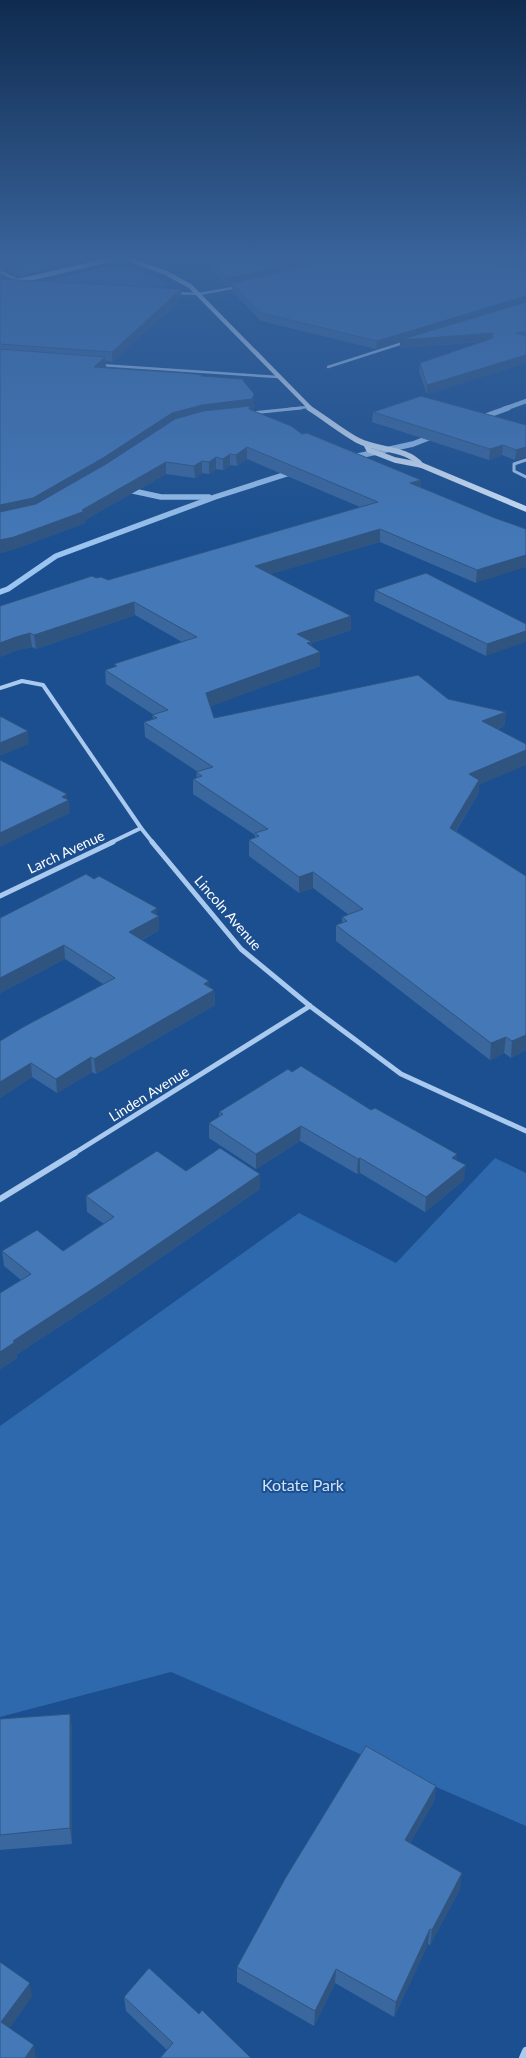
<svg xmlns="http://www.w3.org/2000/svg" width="526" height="2058" viewBox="0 0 526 2058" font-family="Lato,sans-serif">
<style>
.green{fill:#2e69ad}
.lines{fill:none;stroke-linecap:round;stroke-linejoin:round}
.stream-far1{stroke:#9cc4f0;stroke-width:4.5}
.stream{stroke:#9cc4f0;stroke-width:5.5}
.street-far5{stroke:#a9c9ee;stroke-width:2.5}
.street-far4{stroke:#a9c9ee;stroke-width:3}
.street-far3{stroke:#a9c9ee;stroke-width:4}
.street-far2{stroke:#a9c9ee;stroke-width:5}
.street-far1{stroke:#a9c9ee;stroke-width:6}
.street{stroke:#a9c9ee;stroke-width:8}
.secondary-far1{stroke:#d6e6fa;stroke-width:4.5}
.secondary{stroke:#d6e6fa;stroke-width:5.5}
.wall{fill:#3a679d}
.shaded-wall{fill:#305480}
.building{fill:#4478b7;stroke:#305480}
.labels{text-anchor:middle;stroke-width:4;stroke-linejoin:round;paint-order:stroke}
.street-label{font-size:14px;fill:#fff;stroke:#1b4f8f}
.near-park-label{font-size:16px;fill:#cfe3fa;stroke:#1b4f8f}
</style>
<rect width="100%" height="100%" fill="#1b4f8f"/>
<g class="green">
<polygon points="13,259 83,259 22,276 10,273 18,267"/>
<path d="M103,267C128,268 147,269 168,285L157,288L45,282Z"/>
<polygon points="495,1158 526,1173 526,1826 171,1672 0,1717 0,1426 299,1213 396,1263"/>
</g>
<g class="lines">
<polyline class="stream-far1" points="504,409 526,401"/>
<g class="stream">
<polyline points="475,420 508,408"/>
<polyline points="349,458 413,444 436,435"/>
<polyline points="124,489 161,497 209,497"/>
<polyline points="0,592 8,589 56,556 215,497 296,471"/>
</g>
<g class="street-far5">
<polyline points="0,272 22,282"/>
<polyline points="175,293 199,294 238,287"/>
<polyline points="100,365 278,377"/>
<polyline points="328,367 406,342"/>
<polyline points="289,409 308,407"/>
</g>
<g class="street-far4">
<polyline points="251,413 301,408"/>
<polyline points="526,460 514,464 514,471 526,477"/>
</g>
<g class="street-far3">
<polyline points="0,688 22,681 43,685 141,828 153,843"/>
<polyline points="110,843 141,828"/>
</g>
<g class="street-far2">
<polyline points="152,842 241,949 310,1006 401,1074 526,1131"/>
<polyline points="0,896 113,842"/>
<polyline points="73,1154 310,1006"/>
</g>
<polyline class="street-far1" points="0,1199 75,1153"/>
<polyline class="street" points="523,2058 526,2051"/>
<g class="secondary-far1">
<polyline points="128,259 166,273 190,286 311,409"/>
<polyline points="19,281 113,259"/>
</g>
<g class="secondary">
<path d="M309,408C325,418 341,431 357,440C377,451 406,447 421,465"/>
<polyline points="366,444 369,450 395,460 421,465 526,509"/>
</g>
</g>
<g class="wall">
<polygon points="0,259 30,259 6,272 0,270"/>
<polygon points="208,259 526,259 526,363 427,394 419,372 420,363 482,342 400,348 400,342 376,349 261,321 232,291 232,285 227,286 208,265"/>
<polygon points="0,279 181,299 112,362 105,361 106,367 203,375 203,376 254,405 252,410 302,434 421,480 421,488 495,518 476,583 380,542 270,574 351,616 351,630 312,643 312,646 320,666 210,706 214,718 448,699 506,712 504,726 498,729 479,785 478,794 456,831 526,876 526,1050 511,1058 504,1053 490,1060 336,941 336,925 342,923 342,917 349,915 313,888 299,893 249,856 249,840 255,838 255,835 193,794 193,779 197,778 196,772 198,772 145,737 144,722 153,719 152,715 154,715 106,684 105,670 115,667 114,664 182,642 135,615 36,649 32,647 17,650 0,657 96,578 108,580 360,507 247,459 237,466 230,465 223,470 216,469 209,474 202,473 195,478 166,474 85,520 85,523 15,549 0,553"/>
<polygon points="373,412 526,425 515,460 502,455 489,460 372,422"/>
<polygon points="375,590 526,624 486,656 374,601"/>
<polygon points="94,879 157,908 157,915 159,916 159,930 142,940 214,990 215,1005 96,1074 92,1072 57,1093 32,1077 0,1098 0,1041 103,984 65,959 0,993 0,918"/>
<polygon points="371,1110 457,1160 464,1180 425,1212 360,1173 357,1174 300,1141 256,1169 209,1138 209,1123 219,1117 219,1112"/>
<polygon points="186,1171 260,1174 260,1189 104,1297 16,1355 17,1358 0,1369 0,1293 21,1280 4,1266 2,1251 63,1251 104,1224 87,1212 86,1196"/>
<polygon points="70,1714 72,1729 72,1844 0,1850 0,1719"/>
<polygon points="436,1786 434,1801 410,1843 460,1889 430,1945 428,1944 394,2017 335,1983 314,2026 237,1982 237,1967"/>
<polygon points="124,1997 199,2014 167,2050 126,2011"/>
</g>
<g class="shaded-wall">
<polygon points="11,259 30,259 6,272 5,262"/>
<polygon points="306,259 327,259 324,262 232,283 232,285 227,286 227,278"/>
<polygon points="181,289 181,299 112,362 112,352"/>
<polygon points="526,296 526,304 492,333 491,341 400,348 400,342 376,349 377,341"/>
<polygon points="526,355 526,363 427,394 427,385"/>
<polygon points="105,357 106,368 94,367"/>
<polygon points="254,394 254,405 252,410 34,510 0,517 0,505 172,413 202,405"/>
<polygon points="503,445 502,455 489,460 490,449"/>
<polygon points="247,447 247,459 237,466 236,455"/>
<polygon points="526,447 526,457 515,460 516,450"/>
<polygon points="230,454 230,465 223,470 223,459"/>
<polygon points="216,457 216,469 209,474 209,462"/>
<polygon points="202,461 202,473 195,478 194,466"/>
<polygon points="166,462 166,474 85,520 85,523 15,549 0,553 0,540 82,510"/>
<polygon points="421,480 421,492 410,483"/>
<polygon points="380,529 380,542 255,579 255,566"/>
<polygon points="526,555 526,567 476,583 477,570"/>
<polygon points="134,602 135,615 36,649 34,635"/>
<polygon points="351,616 351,630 312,643 312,655 320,652 320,666 207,708 206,693 297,634"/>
<polygon points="526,631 526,642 486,656 487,644"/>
<polygon points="30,633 32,647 17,650 0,657 0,643 16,637"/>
<polygon points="506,712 504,726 481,735 482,721"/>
<polygon points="28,731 29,744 0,756 0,743"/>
<polygon points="526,750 526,765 479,785 478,794 448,843 450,828 469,774"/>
<polygon points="67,794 67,801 69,800 70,813 0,847 0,833"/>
<polygon points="313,872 313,888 299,893 299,877"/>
<polygon points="157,908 157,917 159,916 159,930 130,946 129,932 151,912"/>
<polygon points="64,945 65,959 0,993 0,978"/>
<polygon points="209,981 210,993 214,990 215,1005 96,1074 94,1059"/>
<polygon points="526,1035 526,1050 511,1058 512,1041"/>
<polygon points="506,1037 504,1053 490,1060 491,1043"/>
<polygon points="91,1057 92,1072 57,1093 56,1079"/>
<polygon points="31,1063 32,1077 0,1098 0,1082"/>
<polygon points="301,1126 300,1141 256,1169 256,1154"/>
<polygon points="457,1154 456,1169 452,1158"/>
<polygon points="360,1158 360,1173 357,1174 358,1159"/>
<polygon points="466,1165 464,1180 425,1212 426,1197"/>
<polygon points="260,1174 260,1189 104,1297 16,1355 17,1358 0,1369 0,1352 13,1341"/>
<polygon points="70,1714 72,1729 72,1844 70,1828"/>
<polygon points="436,1786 434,1801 403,1855 405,1840"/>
<polygon points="462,1873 460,1889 430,1945 432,1930"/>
<polygon points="430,1929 428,1944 394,2017 396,2002"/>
<polygon points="336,1969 335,1983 314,2026 315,2011"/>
<polygon points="30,1983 32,1997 4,2036 1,2022"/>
<polygon points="34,2045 36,2058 25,2058"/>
</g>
<g class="building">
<polygon points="0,259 11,259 5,262 0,261"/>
<polygon points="210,259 306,259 253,273 227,278"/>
<polygon points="328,259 424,259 526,266 526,296 377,341 261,313 232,283 326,261"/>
<polygon points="0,279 181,289 112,352 0,344"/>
<polygon points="526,302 526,332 516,333 526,336 526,355 427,385 420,363 493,338 492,333 400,340"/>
<polygon points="0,349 105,357 94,367 184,373 203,375 201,376 242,379 254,394 252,399 202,405 172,413 103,458 33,498 0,505"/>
<polygon points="421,396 526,425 526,447 516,450 503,445 490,449 373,412"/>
<polygon points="250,406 249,409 291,426 302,434 307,433 421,480 410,483 495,518 515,525 526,529 526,555 477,570 380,529 255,566 351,616 297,634 312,642 307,643 320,652 206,693 214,718 418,675 448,699 506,712 482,721 526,744 526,750 469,774 479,780 450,828 526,876 526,1035 512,1041 506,1037 491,1043 336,925 347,921 342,917 363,909 313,872 299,877 249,840 259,836 255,833 268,829 193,779 202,776 196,772 213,767 144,722 157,718 152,715 168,710 105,670 117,666 114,664 197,637 134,602 34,635 30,633 16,637 0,643 0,606 92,576 96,578 101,577 108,580 378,502 247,447 236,455 230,454 223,459 216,457 209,462 202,461 194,466 166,462 82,510 85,511 14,537 0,540 0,512 36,504 106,464 175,419 203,411"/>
<polygon points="426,573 526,624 526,631 487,644 375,590"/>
<polygon points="0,716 28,731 0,743"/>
<polygon points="0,760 67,794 62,797 69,800 0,833"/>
<polygon points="86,874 94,879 99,876 157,908 151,912 159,916 129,932 209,981 204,984 214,990 94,1059 91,1057 56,1079 31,1063 0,1082 0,1041 25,1026 115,978 64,945 0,978 0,918"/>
<polygon points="301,1066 371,1110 375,1108 457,1154 452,1158 466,1165 426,1197 360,1158 358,1159 301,1126 256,1154 209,1123 223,1114 219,1112 288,1069 292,1072"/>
<polygon points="220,1148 260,1174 103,1282 13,1341 15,1342 0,1352 0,1293 31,1274 2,1251 37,1230 63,1251 114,1217 86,1196 157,1151 186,1171"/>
<polygon points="70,1714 70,1828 0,1835 0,1719"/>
<polygon points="366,1746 436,1786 405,1840 462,1873 432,1930 430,1929 396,2002 336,1969 315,2011 237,1967 286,1877"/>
<polygon points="0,1962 30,1983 1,2022 34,2045 25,2058 0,2058"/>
<polygon points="149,1968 199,2014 202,2010 251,2058 160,2058 173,2043 124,1997"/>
</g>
<linearGradient id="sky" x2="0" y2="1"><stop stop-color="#0f2b4f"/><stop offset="0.47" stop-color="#39639b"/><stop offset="1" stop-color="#39639b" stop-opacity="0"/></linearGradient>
<rect width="526" height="547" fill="url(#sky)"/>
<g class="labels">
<g class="street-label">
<text transform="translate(66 852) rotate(-25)" y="5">Larch Avenue</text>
<text transform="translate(228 913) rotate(49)" y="5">Lincoln Avenue</text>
<text transform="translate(149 1094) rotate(-32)" y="5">Linden Avenue</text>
</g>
<g class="near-park-label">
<text x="303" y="1491">Kotate Park</text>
</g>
</g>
</svg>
